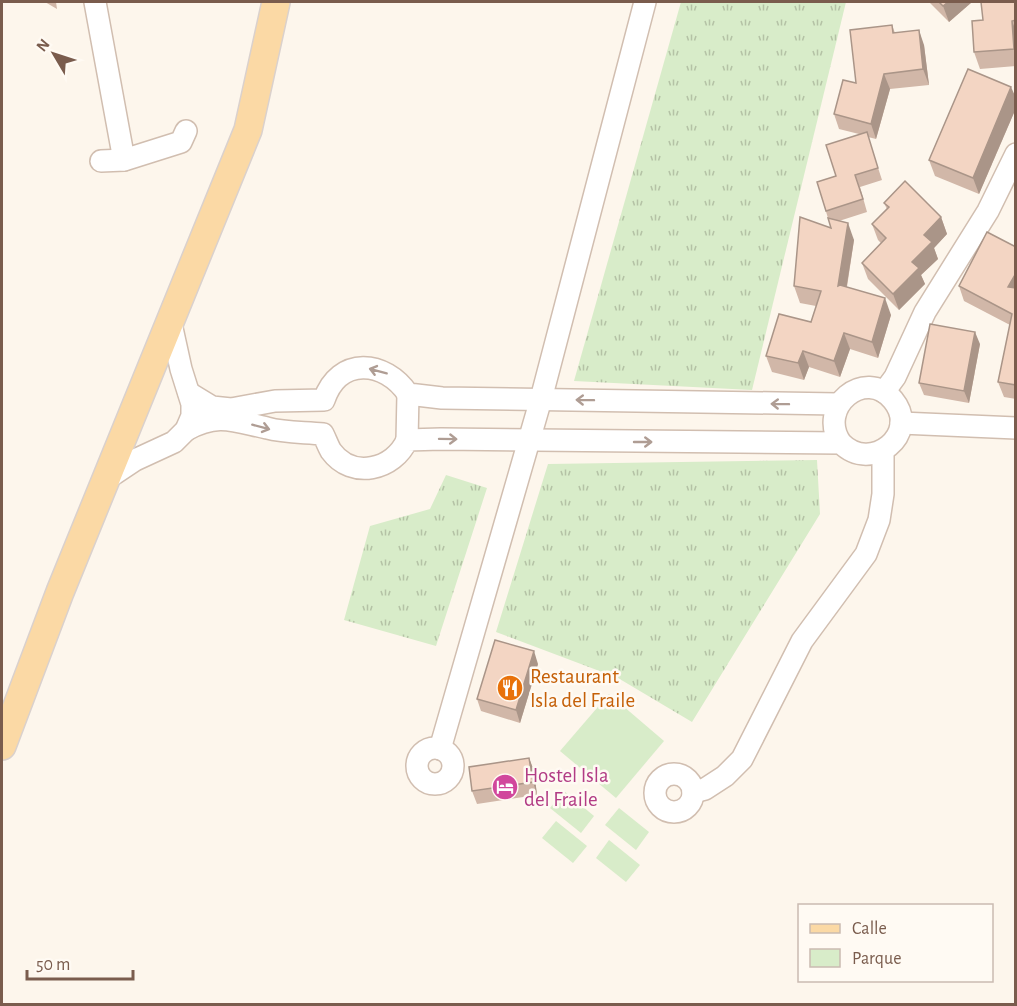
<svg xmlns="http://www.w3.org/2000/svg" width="1017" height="1006" viewBox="0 0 1017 1006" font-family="'Alegreya Sans',sans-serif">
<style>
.grass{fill:url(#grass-tufts)}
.green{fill:#d8ecc9}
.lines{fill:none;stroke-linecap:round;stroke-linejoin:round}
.minor-casing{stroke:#d1beb0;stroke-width:24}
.major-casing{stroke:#dad1cd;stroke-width:30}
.minor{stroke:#fff;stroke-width:21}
.major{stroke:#fbd9a5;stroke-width:27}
.wall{fill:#d1b7a8}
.shaded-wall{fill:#aa9588}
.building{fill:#f3d5c3;stroke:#aa9588;stroke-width:1.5}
.oneway{stroke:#af9d94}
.labels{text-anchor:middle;stroke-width:5;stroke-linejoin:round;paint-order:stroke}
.food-label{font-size:21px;fill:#c56008;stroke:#fffaf3;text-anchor:start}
.hotel-label{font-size:21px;fill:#b23c85;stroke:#fffaf3;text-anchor:start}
</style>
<defs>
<pattern id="grass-tufts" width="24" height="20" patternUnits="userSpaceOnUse" patternTransform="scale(1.5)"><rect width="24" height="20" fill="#d8ecc9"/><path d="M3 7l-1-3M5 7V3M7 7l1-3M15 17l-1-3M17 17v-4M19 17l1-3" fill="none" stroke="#b4c2a5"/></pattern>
</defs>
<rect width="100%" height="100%" fill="#fdf6ec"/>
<g class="grass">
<polygon points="681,2 846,2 752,390 574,381"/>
<polygon points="817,460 820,514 692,722 618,678 496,632 548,464"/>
<polygon points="446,475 487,488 436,646 344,620 370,526 430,509"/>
</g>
<g class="green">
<polygon points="609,694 664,741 616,798 560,751"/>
<polygon points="564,791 594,816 581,833 550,808"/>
<polygon points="619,808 649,832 636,850 605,825"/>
<polygon points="556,821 587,846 573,863 542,838"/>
<polygon points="609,840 640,865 626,882 596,858"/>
</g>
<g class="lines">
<defs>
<g id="minor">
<polyline points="95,2 124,160 181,142 186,131"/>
<polyline points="101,161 124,160"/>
<polyline points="884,392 895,377 925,312 988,211 1016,154"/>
<path d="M189,393L212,407L231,409L275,401L324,400C339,356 385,360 408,394L442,398L838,404"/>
<polyline points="901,423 1016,428"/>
<path d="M186,430C218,412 234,421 267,428C285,433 305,432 323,434C326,440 328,446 331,451C352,480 394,470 407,440L441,439L841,443C871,474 921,434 893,400C865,366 816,408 841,443"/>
<polyline points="407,440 408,394"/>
<polyline points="108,478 135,460 174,442 186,430 192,416 192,404 181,369 170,319"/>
<circle cx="435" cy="766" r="18"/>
<polyline points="440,749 541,399 645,2"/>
<circle cx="674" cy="793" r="19"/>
<polyline points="693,792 705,789 725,776 742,759 802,641 866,554 879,520 883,494 883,451"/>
</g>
<polyline id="major" points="2,746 60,592 248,130 276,2"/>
</defs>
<use href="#minor" class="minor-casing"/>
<use href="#major" class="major-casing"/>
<use href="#minor" class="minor"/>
<use href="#major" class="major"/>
</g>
<g class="wall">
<polygon points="45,2 56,2 57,9"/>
<polygon points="929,2 972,2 949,22"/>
<polygon points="1016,2 1016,66 980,69 974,52 983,20"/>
<polygon points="892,25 895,33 924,45 929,85 890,89 876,139 868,137 882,180 860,187 867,212 839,221 854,240 847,287 891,315 878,358 850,349 840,377 809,367 804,380 772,372 766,356 811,322 816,306 800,303 794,286 831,228 817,182 836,176 859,134 839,129 834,114 856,83"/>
<polygon points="1016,98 1016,108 979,194 935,176 929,160"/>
<polygon points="884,203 941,217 947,234 934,248 938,259 921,275 925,284 899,310 868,279 862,263 881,243 878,240 872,224 887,209"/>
<polygon points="1016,247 1016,399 1004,397 998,382 1010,325 964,301 959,286"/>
<polygon points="980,344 969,403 924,395 919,383"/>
<polygon points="538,664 520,723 481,711 477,699"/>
<polygon points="529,758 534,771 537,795 477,804 472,791"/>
</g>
<g class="shaded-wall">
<polygon points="948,2 972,2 949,22 943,6"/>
<polygon points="1012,21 1016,31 1016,54 1014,49"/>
<polygon points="919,30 924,45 929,85 923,69"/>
<polygon points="884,74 890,89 876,139 871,124"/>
<polygon points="1011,87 1016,98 1016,108 979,194 973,178"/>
<polygon points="941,217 947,234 934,248 938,259 921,275 925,284 899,310 893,294 912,262 924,235"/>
<polygon points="848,223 854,240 844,303 838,286"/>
<polygon points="1016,273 1016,298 1008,287"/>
<polygon points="885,298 891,315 878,358 872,342"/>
<polygon points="975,332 980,344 969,403 964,391"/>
<polygon points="844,333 850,349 840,377 834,361"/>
<polygon points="803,351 809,367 804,380 798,363"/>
<polygon points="534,651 538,664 520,723 516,710"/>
<polygon points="529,758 534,771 537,795 533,782"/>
</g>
<g class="building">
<polygon points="939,2 948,2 943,6"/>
<polygon points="981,2 1016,2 1016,20 1012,21 1014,49 974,52 972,21 983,20"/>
<polygon points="892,25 893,33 919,30 923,69 884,74 871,124 834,114 843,80 856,83 850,30"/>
<polygon points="968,69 1011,87 973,178 929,160"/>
<polygon points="867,132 878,168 855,175 863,199 826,211 817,182 836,176 826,145"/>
<polygon points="905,181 941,217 924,235 932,242 912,262 919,268 893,294 862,263 886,238 872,224 889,207 884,203"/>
<polygon points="800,217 831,228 828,218 848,223 838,286 840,285 885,298 872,342 844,333 834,361 803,351 798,363 766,356 779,314 811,322 821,291 794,286"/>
<polygon points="987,232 1016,247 1016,273 1008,287 1016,288 1016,385 998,382 1012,314 959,286"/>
<polygon points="930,324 975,332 964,391 919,383"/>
<polygon points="495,640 534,651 516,710 477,699"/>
<polygon points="529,758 533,782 472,791 469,767"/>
</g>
<defs><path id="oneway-shaft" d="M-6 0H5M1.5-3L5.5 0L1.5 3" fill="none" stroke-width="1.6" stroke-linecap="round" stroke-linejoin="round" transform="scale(1.5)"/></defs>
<g class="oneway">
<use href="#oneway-shaft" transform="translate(378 371) rotate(-165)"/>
<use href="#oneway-shaft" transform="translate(585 400) rotate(-179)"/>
<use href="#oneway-shaft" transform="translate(780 404) rotate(-179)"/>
<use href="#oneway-shaft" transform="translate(261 427) rotate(15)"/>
<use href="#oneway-shaft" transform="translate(448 439) rotate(1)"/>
<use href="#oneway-shaft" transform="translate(643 442)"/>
</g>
<defs>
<symbol id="restaurant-disc" viewBox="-11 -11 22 22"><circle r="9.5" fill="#e8710a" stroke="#fffaf3"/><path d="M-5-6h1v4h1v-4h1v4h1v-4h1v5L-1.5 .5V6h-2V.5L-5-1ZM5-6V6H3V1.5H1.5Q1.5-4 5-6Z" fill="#fff"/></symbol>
<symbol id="hotel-disc" viewBox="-11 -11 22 22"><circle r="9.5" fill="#d1479c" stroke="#fffaf3"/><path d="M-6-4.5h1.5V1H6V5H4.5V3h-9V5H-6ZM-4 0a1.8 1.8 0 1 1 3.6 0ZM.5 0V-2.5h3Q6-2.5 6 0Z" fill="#fff"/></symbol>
</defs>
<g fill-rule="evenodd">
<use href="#restaurant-disc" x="495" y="673" width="30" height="30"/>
<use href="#hotel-disc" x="490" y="772" width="30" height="30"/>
</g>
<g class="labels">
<g class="food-label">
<text x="530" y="683">Restaurant<tspan x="530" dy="24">Isla del Fraile</tspan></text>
</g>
<g class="hotel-label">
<text x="524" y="782">Hostel Isla<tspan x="524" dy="24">del Fraile</tspan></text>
</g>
</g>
<rect width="1017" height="1006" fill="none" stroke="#7a5c4d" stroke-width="6"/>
<rect x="798" y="904" width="195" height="78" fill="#fffaf3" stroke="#cabbb1" stroke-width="1.5"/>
<rect x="810" y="924" width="30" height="9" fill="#fbd9a5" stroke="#cabbb1" stroke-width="1.5"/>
<text x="852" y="934" font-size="18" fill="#7a5c4d">Calle</text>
<rect x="810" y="949" width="30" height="18" fill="#d8ecc9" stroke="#cabbb1" stroke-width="1.5"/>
<text x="852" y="964" font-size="18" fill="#7a5c4d">Parque</text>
<g transform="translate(54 54) rotate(309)" stroke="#fffaf3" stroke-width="4.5" paint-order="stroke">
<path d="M0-4.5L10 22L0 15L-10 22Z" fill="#7a5c4d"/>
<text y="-9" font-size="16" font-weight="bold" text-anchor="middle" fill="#7a5c4d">N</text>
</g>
<path d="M27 970v9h106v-9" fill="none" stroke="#7a5c4d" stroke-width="3"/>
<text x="36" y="970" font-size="18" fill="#7a5c4d" stroke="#fffaf3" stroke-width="4.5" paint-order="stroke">50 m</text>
</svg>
